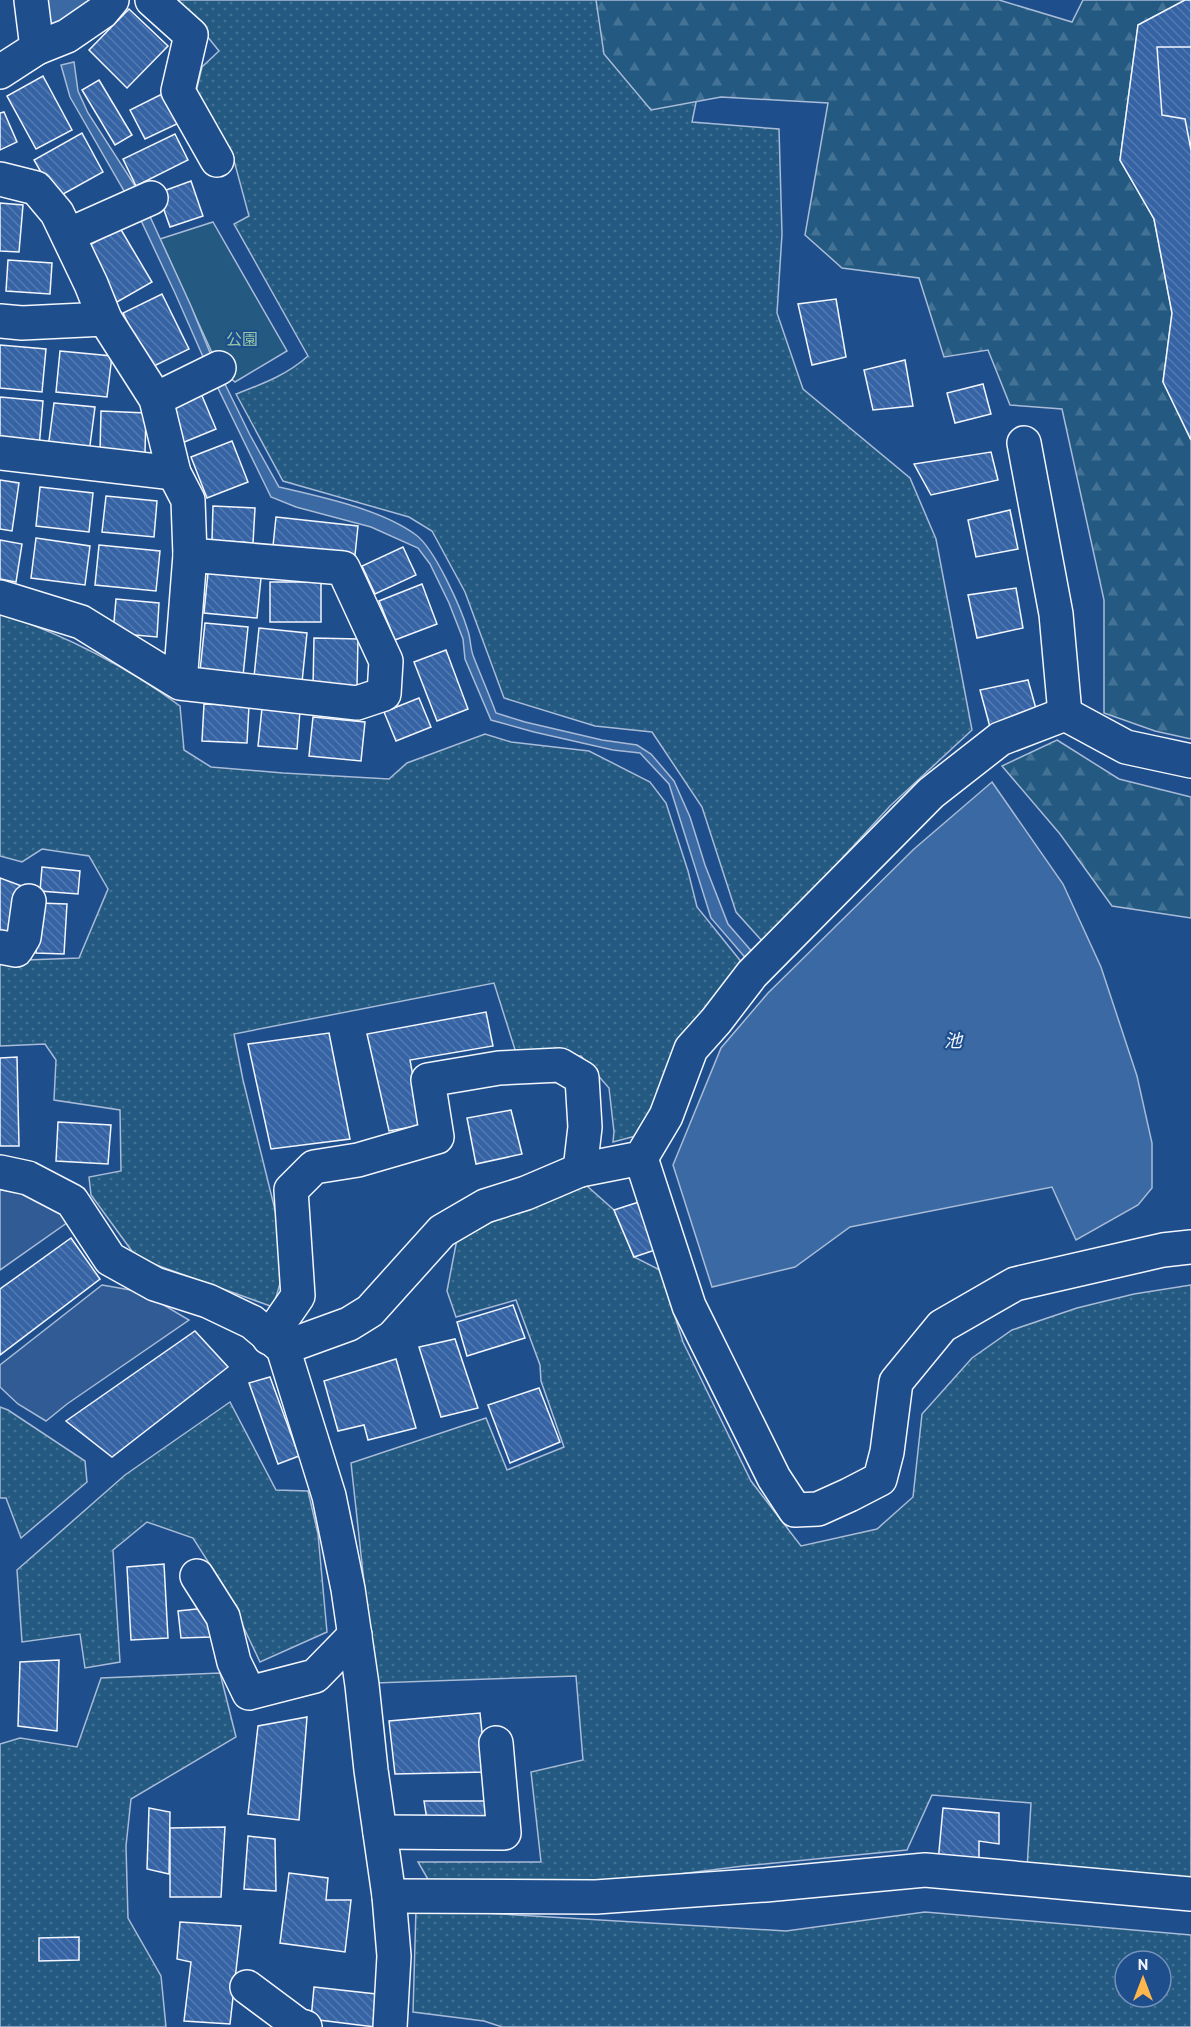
<svg xmlns="http://www.w3.org/2000/svg" width="1191" height="2027" viewBox="0 0 1191 2027" font-family="'PT Sans','Noto Sans JP',sans-serif">
<style>
.grass{fill:url(#grass-dots);stroke:#a8bbd7;stroke-width:1.5;fill-rule:evenodd}
.forest{fill:url(#forest-firs);stroke:#a8bbd7;stroke-width:1.5}
.green{fill:#245a82;stroke:#a8bbd7;stroke-width:1.5}
.parking{fill:#305b95;stroke:#a8bbd7;stroke-width:1.5}
.water{fill:#3b69a3;stroke:#a8bbd7;stroke-width:1.5}
.lines{fill:none;stroke-linecap:round;stroke-linejoin:round}
.river{stroke:#3b69a3;stroke-width:57}
.building{fill:url(#building-back-hatch);stroke:#f2f6ff;stroke-width:1.5}
.minor-casing{stroke:#f2f6ff;stroke-width:36}
.minor{stroke:#1f4e8c;stroke-width:33}
.labels{text-anchor:middle;stroke-width:4.5;stroke-linejoin:round;paint-order:stroke}
.park-label{font-size:16px;fill:#97c8a6;stroke:#1f4e8c}
.water-label{font-size:18px;font-style:italic;fill:#f2f6ff;stroke:#1f4e8c}
</style>
<defs>
<pattern id="grass-dots" width="8" height="8" patternUnits="userSpaceOnUse" patternTransform="scale(1.5)"><rect width="8" height="8" fill="#245a82"/><path d="M2 2h.1M6 6h.1" fill="none" stroke="#447295" stroke-width="1.8" stroke-linecap="round"/></pattern>
<pattern id="forest-firs" width="22" height="20" patternUnits="userSpaceOnUse" patternTransform="scale(1.5)"><rect width="22" height="20" fill="#245a82"/><path d="M5 1l3.5 6h-7zM16 11l3.5 6h-7z" fill="#447295"/></pattern>
<pattern id="building-back-hatch" width="6" height="6" patternUnits="userSpaceOnUse" patternTransform="scale(1.5)"><rect width="6" height="6" fill="#3563a3"/><path d="M-1 5l2 2M0 0l6 6M5-1l2 2" fill="none" stroke="#537ab1"/></pattern>
</defs>
<rect width="100%" height="100%" fill="#1f4e8c"/>
<g class="grass">
<path d="M178,0H693L707,48L692,122L779,129L782,234L777,313L803,389L910,478L936,539L972,730L890,806L769,938L763,942L736,912L702,807L652,732L595,726L504,698L465,592L432,531L409,517L283,481L236,394C262,384 287,375 308,356L234,224L249,216L232,153L196,92L202,67L219,51Z"/>
<path d="M0,613C64,635 126,666 180,706L184,750L211,767L283,773L389,779L407,763L485,734L511,742L589,751L650,782L666,803L688,871L697,907L743,964L742,972L682,1034L663,1106L643,1134L613,1142L614,1132L609,1088L581,1056H517L494,983L234,1034L243,1080L277,1218L283,1274L273,1307L137,1258L91,1195L89,1177L121,1171L120,1110L54,1100L56,1060L45,1044L0,1046V961L79,958L108,889L89,856L42,849L22,862L0,856Z"/>
<polygon points="587,1186 614,1210 634,1257 660,1270 683,1342 751,1481 801,1546 877,1529 913,1497 922,1414 972,1358 1012,1330 1077,1308 1134,1294 1191,1285 1191,1879 1027,1869 1031,1803 932,1795 907,1850 743,1866 584,1886 429,1881 418,1862 541,1862 531,1772 583,1760 576,1676 375,1683 351,1463 486,1418 507,1470 564,1447 541,1381 540,1365 516,1300 456,1317 447,1291 457,1239 536,1200"/>
<polygon points="230,1402 276,1490 308,1491 318,1534 327,1632 260,1662 225,1588 193,1538 147,1522 113,1550 120,1662 85,1668 80,1634 22,1642 17,1570 125,1475"/>
<polygon points="0,1407 8,1410 85,1461 87,1482 21,1538 6,1498 0,1498"/>
<polygon points="220,1673 236,1737 131,1799 126,1846 128,1918 161,1976 166,2027 0,2027 0,1744 20,1738 77,1747 101,1678"/>
<path d="M416,1909L786,1931L925,1912L1191,1935V2027H502L484,2021L413,2012ZM1125,1961H1161V1997H1125Z"/>
</g>
<g class="forest">
<polygon points="596,0 999,0 1072,22 1083,0 1185,0 1138,25 1120,160 1154,219 1172,313 1163,382 1191,440 1191,739 1155,731 1104,713 1104,600 1062,409 1010,405 988,350 944,357 919,278 842,268 805,235 828,103 721,97 651,110 604,54"/>
<polygon points="1057,740 1119,779 1191,797 1191,918 1112,906 1060,834 1002,766"/>
</g>
<polygon class="green" points="213,222 287,351 235,382 219,368 160,239"/>
<g class="parking">
<polygon points="0,1184 33,1189 71,1220 0,1270"/>
<polygon points="102,1285 142,1292 189,1320 67,1404 46,1421 18,1404 0,1387 0,1365"/>
</g>
<g class="water">
<polygon points="74,62 78,91 88,113 139,192 127,196 70,97 61,65"/>
<polygon points="147,210 191,306 215,365 204,359 175,293 138,214"/>
<path d="M222,378L250,435L279,487C321,497 381,509 416,535C435,549 461,608 468,631C471,640 470,649 474,658C481,676 489,694 496,713L525,722L602,740L637,745L651,754L674,781L690,817L705,865L728,924L754,954L749,962L711,918L669,784L640,753L613,750L534,732L491,720L465,659L463,639L449,603L430,564L418,548L371,527L296,507L271,497L215,382Z"/>
<polygon points="992,782 1063,884 1101,967 1137,1076 1152,1143 1152,1188 1138,1205 1076,1240 1052,1187 850,1227 795,1267 712,1287 673,1165 721,1048 768,993 914,849"/>
</g>
<g class="lines">
<polyline class="river" points="57,0 59,12"/>
</g>
<g class="building">
<polygon points="1185,0 1191,0 1191,440 1163,382 1172,313 1154,219 1120,160 1138,25"/>
<polygon points="129,9 168,46 127,88 89,50"/>
<polygon points="1157,47 1191,47 1191,150 1185,119 1162,115"/>
<polygon points="43,76 72,130 36,149 7,96"/>
<polygon points="99,80 132,135 115,145 82,90"/>
<polygon points="164,93 179,123 145,139 130,110"/>
<polygon points="4,112 17,142 0,150 0,113"/>
<polygon points="82,133 103,172 56,198 34,160"/>
<polygon points="175,134 188,160 136,186 123,159"/>
<polygon points="191,181 203,216 170,227 158,193"/>
<polygon points="0,203 23,205 19,252 0,251"/>
<polygon points="120,228 152,282 117,302 86,247"/>
<polygon points="8,260 52,263 50,294 6,291"/>
<polygon points="162,294 189,349 150,368 123,313"/>
<polygon points="836,299 846,357 812,365 798,304"/>
<polygon points="0,345 46,349 42,392 0,388"/>
<polygon points="60,351 112,356 107,397 56,392"/>
<polygon points="905,360 913,406 873,410 864,370"/>
<polygon points="983,384 991,414 955,423 947,393"/>
<polygon points="200,391 216,429 182,443 166,406"/>
<polygon points="0,397 43,401 39,448 0,444"/>
<polygon points="54,403 95,407 89,453 48,448"/>
<polygon points="101,411 146,413 145,453 100,452"/>
<polygon points="232,441 248,482 207,498 191,457"/>
<polygon points="991,452 998,480 931,495 914,464"/>
<polygon points="0,480 19,483 12,531 0,529"/>
<polygon points="40,487 93,493 89,532 36,526"/>
<polygon points="106,496 157,501 154,537 102,532"/>
<polygon points="213,506 255,508 253,543 212,540"/>
<polygon points="1010,510 1018,549 976,557 968,520"/>
<polygon points="276,517 358,526 355,555 273,546"/>
<polygon points="36,538 90,546 85,585 31,578"/>
<polygon points="0,540 22,544 16,582 0,579"/>
<polygon points="99,545 160,551 156,591 95,585"/>
<polygon points="403,547 416,575 375,594 362,566"/>
<polygon points="208,573 261,578 257,618 204,613"/>
<rect x="270" y="582" width="51" height="40"/>
<polygon points="422,584 437,624 395,640 379,601"/>
<polygon points="1016,588 1023,628 977,638 968,595"/>
<polygon points="116,599 159,603 157,637 113,633"/>
<polygon points="205,623 248,627 243,676 200,671"/>
<polygon points="259,628 307,633 302,682 254,677"/>
<polygon points="314,638 358,639 357,687 313,686"/>
<polygon points="446,650 468,709 437,721 414,662"/>
<polygon points="1028,680 1038,716 990,727 980,690"/>
<polygon points="419,698 431,727 396,741 384,712"/>
<polygon points="204,704 249,706 247,743 202,741"/>
<polygon points="262,708 300,711 297,749 258,746"/>
<polygon points="313,717 365,722 361,761 309,756"/>
<polygon points="42,867 80,871 78,894 40,891"/>
<polygon points="0,878 27,888 7,944 0,942"/>
<polygon points="39,903 67,904 64,954 36,953"/>
<polygon points="486,1012 493,1046 410,1060 422,1125 389,1131 367,1034"/>
<polygon points="329,1033 350,1139 271,1149 248,1044"/>
<polygon points="17,1057 19,1146 0,1146 0,1058"/>
<polygon points="511,1110 522,1154 476,1164 467,1118"/>
<polygon points="58,1122 111,1125 108,1164 56,1161"/>
<polygon points="642,1201 658,1249 634,1257 614,1210"/>
<polygon points="71,1238 100,1279 0,1355 0,1289"/>
<polygon points="513,1305 525,1338 467,1356 457,1322"/>
<polygon points="195,1331 228,1367 112,1457 66,1421"/>
<polygon points="455,1339 478,1408 441,1417 419,1347"/>
<polygon points="396,1359 416,1428 368,1440 364,1425 338,1431 324,1381"/>
<polygon points="270,1377 299,1456 278,1464 249,1383"/>
<polygon points="539,1388 560,1442 510,1463 488,1405"/>
<polygon points="164,1564 168,1638 131,1640 127,1567"/>
<polygon points="206,1608 211,1637 181,1638 178,1611"/>
<polygon points="59,1660 57,1731 18,1726 20,1662"/>
<polygon points="480,1713 486,1772 395,1774 389,1721"/>
<polygon points="307,1717 299,1820 248,1814 258,1726"/>
<polygon points="424,1801 488,1801 488,1826 428,1826"/>
<polygon points="149,1808 170,1812 169,1874 147,1869"/>
<polygon points="943,1808 999,1813 999,1844 979,1841 979,1867 938,1862"/>
<polygon points="225,1827 221,1897 170,1897 170,1828"/>
<polygon points="248,1836 275,1839 276,1891 244,1889"/>
<polygon points="289,1873 328,1878 326,1900 351,1900 345,1952 280,1943"/>
<polygon points="180,1922 241,1926 230,2024 184,2021 191,1962 177,1959"/>
<polygon points="79,1937 79,1960 39,1961 39,1938"/>
<polygon points="314,1987 376,1994 375,2027 311,2019"/>
</g>
<g class="lines">
<defs>
<g id="minor">
<polyline points="31,0 37,48"/>
<polyline points="152,0 191,35 178,91 217,160"/>
<polyline points="0,72 37,48 67,36 102,12 112,0"/>
<polyline points="0,179 36,188 57,213 91,284 105,319 156,399 174,473 188,500 190,555"/>
<polyline points="68,235 151,198"/>
<polyline points="0,321 22,323 105,319"/>
<polyline points="156,399 219,368"/>
<polyline points="1024,443 1056,614 1065,714"/>
<polyline points="0,453 174,473"/>
<polyline points="0,597 81,622 180,683 357,703 384,694 386,661 343,568 190,555 180,683"/>
<polyline points="0,947 16,950 24,937 29,901"/>
<polyline points="641,1158 689,1306 774,1478 795,1510 818,1509 849,1495 880,1479 887,1452 896,1382 942,1326 1015,1284 1163,1250 1191,1247"/>
<polyline points="0,1172 28,1178 72,1201 110,1259 155,1284 208,1301 252,1322 283,1348 329,1496 348,1589 362,1685 371,1770 389,1896 394,1956 390,2027"/>
<polyline points="269,1338 298,1296 291,1190 314,1167 358,1160 437,1137 428,1080 499,1068 560,1065 582,1078 585,1127 580,1170"/>
<polyline points="283,1348 349,1324 370,1311 442,1231 485,1206 526,1193 580,1170 641,1158 666,1116 691,1049 716,1021 752,974 931,793 1000,739 1065,714 1126,747 1191,761"/>
<polyline points="197,1576 223,1617 234,1662 249,1693 315,1676 355,1635"/>
<polyline points="380,1832 504,1833 496,1743"/>
<polyline points="389,1896 596,1897 765,1885 925,1870 1191,1894"/>
<polyline points="247,1987 298,2025 305,2027"/>
</g>
</defs>
<use href="#minor" class="minor-casing"/>
<use href="#minor" class="minor"/>
</g>
<g class="labels">
<g class="park-label">
<text x="242" y="345">公園</text>
</g>
<g class="water-label">
<text x="953" y="1047">池</text>
</g>
</g>
<g transform="translate(1143 1979)"><circle r="28" fill="#1f4e8c" stroke="#7391ba" stroke-width="1.5"/>
<path d="M0-4.5L10 22L0 15L-10 22Z" fill="#ffb74d"/>
<text y="-9" font-size="16" font-weight="bold" text-anchor="middle" fill="#f2f6ff">N</text>
</g>
</svg>
